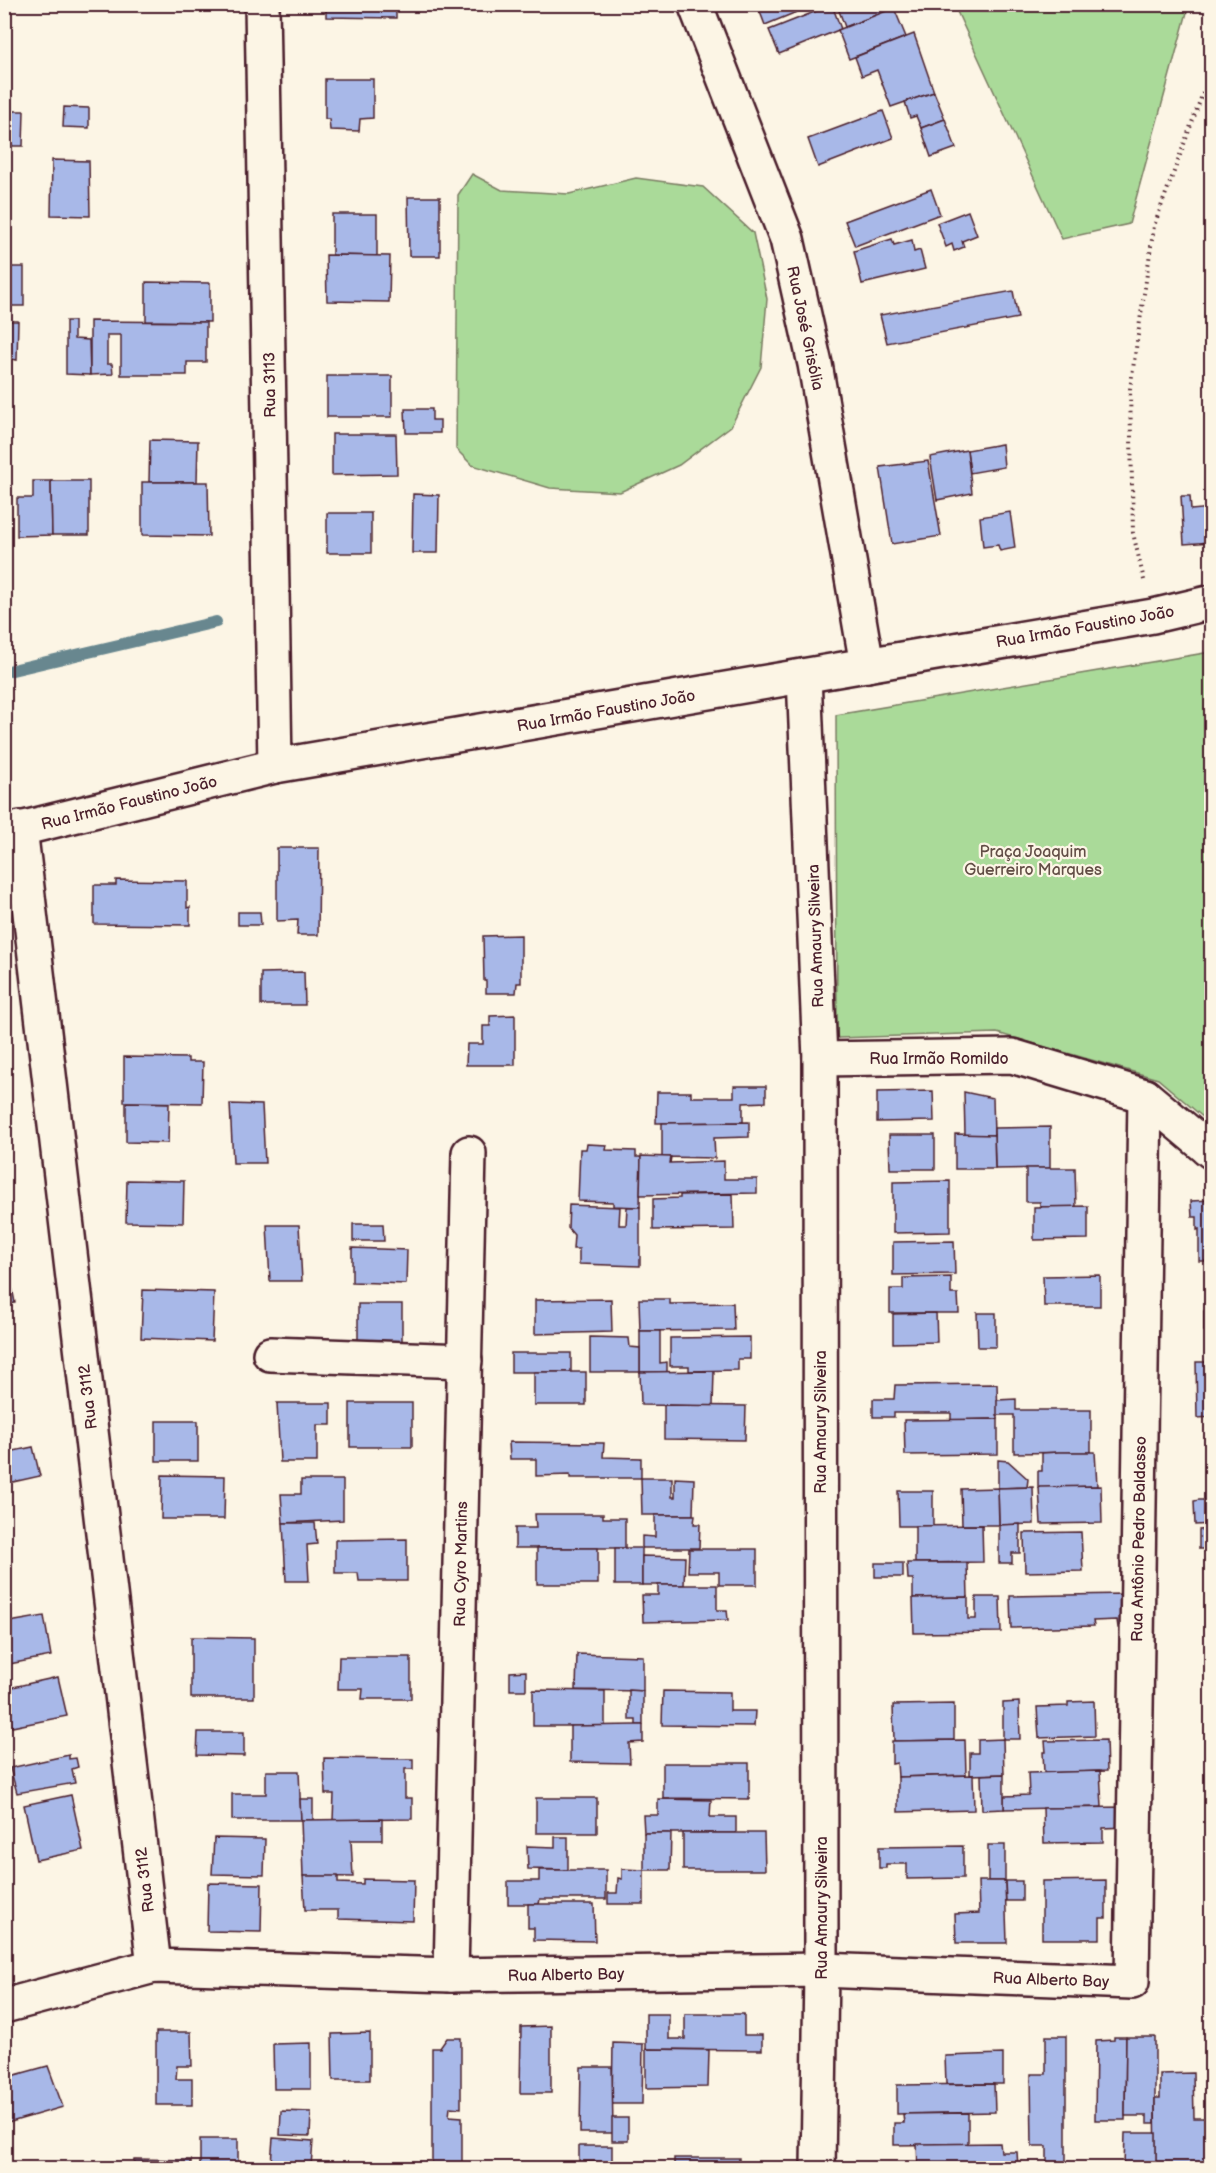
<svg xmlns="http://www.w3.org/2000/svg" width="1216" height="2173" viewBox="0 0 1216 2173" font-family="'Balsamiq Sans',sans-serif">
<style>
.green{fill:#aada99;stroke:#7a7c62;stroke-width:1.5}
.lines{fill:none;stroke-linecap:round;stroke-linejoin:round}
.stream{stroke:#67878f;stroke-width:12}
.building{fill:#a8b8e8;stroke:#4a1f2b;stroke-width:1.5}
.minor-casing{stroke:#4a1f2b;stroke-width:38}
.path{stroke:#4a1f2b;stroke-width:4;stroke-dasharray:1.5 4.5;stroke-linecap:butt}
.minor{stroke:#fcf5e5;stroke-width:33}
.labels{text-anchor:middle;stroke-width:4.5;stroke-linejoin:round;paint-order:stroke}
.street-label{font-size:16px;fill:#4a1f2b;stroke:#fcf5e5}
.park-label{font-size:16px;fill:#624e46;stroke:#fcf5e5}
</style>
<rect width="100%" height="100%" fill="#fcf5e5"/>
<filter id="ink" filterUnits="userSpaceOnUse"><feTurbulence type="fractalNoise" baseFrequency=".0167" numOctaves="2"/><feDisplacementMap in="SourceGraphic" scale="12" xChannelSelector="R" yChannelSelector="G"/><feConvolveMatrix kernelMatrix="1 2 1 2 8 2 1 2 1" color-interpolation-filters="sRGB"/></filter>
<g filter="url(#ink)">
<g class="green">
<polygon points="954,5 1189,5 1129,224 1062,239"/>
<polygon points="472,174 502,190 569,194 636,178 703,187 753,233 767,299 761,367 731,426 679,465 620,492 550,488 472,465 456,449 458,195"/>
<polygon points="1211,652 1211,1124 1158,1079 997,1033 837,1038 836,715"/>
</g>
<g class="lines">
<polyline class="stream" points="4,672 216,622"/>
</g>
<g class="building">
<polygon points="326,4 396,4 396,18 326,17"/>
<polygon points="757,4 816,4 765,25"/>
<polygon points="847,4 881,4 884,12 845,27 838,8"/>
<polygon points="832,5 841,29 779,54 769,30"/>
<polygon points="894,8 906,37 849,59 838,30"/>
<polygon points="914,34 934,92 891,107 877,70 862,76 855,57"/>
<polygon points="325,79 373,79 373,118 360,119 359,131 330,130 329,119 325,119"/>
<polygon points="934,92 945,119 921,128 916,116 910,118 905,102"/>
<polygon points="64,107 89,108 89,128 63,127"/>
<polygon points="4,111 24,111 23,146 4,146"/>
<polygon points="883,111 893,138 818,167 808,139"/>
<polygon points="945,119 956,148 931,157 921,128"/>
<polygon points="52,160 89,161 90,216 51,215"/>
<polygon points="931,189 940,214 855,246 845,221"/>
<polygon points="408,197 440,197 440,256 409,256"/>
<polygon points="968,211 977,235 962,241 964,247 954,251 952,244 946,247 937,223"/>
<polygon points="332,214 377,214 377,256 332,255"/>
<polygon points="892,239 894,245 912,240 914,252 920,250 925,269 862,284 854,251"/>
<polygon points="326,255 390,256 389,302 327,301"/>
<rect x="4" y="267" width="20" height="39"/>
<polygon points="146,282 210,283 210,322 146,321"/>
<polygon points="1013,291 1018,318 887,343 880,315"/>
<polygon points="4,321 18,321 17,360 11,359 11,374 4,374"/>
<polygon points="66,321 74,321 74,339 89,340 90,375 66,374"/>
<polygon points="90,321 206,322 206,362 187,362 187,375 121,375 121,335 107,335 107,364 112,364 113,374 90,375"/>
<rect x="327" y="376" width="65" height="41"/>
<polygon points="405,409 432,409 432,420 440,420 440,433 406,433"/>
<polygon points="332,434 396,434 397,474 332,475"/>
<polygon points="150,440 198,441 197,482 149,482"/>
<polygon points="1002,444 1004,467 970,473 967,450"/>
<polygon points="967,450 972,493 937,500 930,457"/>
<polygon points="928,461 941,536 892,544 880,467"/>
<polygon points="33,481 51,481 52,535 17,536 17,498 33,498"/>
<polygon points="51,481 89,481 89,535 52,535"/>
<polygon points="142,482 208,482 209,536 142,535"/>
<polygon points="413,494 439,495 438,553 412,553"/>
<polygon points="1181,496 1190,496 1191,510 1212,508 1212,542 1184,544"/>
<polygon points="1010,512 1015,548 1000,551 998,545 983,547 980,517"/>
<rect x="327" y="513" width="44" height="40"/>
<polygon points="277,848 319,848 318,935 297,935 298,920 277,921"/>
<polygon points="116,880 187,881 187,908 190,907 190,925 94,924 94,885 116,885"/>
<polygon points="238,912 260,912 261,925 238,925"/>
<polygon points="521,935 521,983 517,983 516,993 486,993 486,981 484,981 483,936"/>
<polygon points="304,972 305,1005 261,1005 261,973"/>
<polygon points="515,1015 515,1065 466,1065 467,1044 483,1044 483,1026 490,1026 490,1016"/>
<polygon points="124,1057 188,1058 188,1062 203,1062 202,1103 124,1102"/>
<polygon points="4,1085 11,1119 4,1120"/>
<polygon points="734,1086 766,1086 766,1102 743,1103 743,1122 656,1123 657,1092 691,1092 691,1097 734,1097"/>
<polygon points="933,1091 934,1121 877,1122 877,1092"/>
<polygon points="964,1092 993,1098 994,1135 965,1135"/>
<polygon points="126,1102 169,1103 168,1143 126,1142"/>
<polygon points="230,1104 262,1105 265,1163 233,1163"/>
<polygon points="749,1122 749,1137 714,1138 715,1158 662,1157 662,1123"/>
<polygon points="1050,1127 1050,1168 995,1169 994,1128"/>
<polygon points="955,1134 994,1135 995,1169 955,1169"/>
<polygon points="889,1135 935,1135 935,1169 890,1169"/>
<polygon points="587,1144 607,1145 606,1150 636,1151 636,1157 641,1157 640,1207 613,1206 613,1202 578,1201 580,1149 586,1149"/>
<polygon points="641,1156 671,1157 670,1163 724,1161 724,1179 757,1179 757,1193 640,1195"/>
<polygon points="1026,1168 1075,1168 1076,1207 1040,1207 1040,1202 1026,1202"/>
<polygon points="127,1180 184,1181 183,1223 126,1222"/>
<polygon points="950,1181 950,1232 893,1233 893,1182"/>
<polygon points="733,1194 734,1229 653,1230 653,1199 680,1198 680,1195"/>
<polygon points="1212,1200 1212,1261 1199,1261 1199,1229 1197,1230 1197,1217 1192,1217 1191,1201"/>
<polygon points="569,1205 620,1207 619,1225 626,1225 627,1207 640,1207 640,1266 579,1264 579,1249 573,1249 574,1235 568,1228"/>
<polygon points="1088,1206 1088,1239 1034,1240 1034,1207"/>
<polygon points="353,1224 383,1224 384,1241 353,1241"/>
<polygon points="267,1225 299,1225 302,1281 270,1281"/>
<polygon points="954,1241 955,1274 893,1275 893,1242"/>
<polygon points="4,1245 15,1303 4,1305"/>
<polygon points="352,1248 407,1250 406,1284 352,1282"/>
<polygon points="1100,1275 1100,1306 1044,1306 1043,1276"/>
<polygon points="951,1277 951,1294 958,1294 959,1313 890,1313 890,1289 903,1289 903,1278"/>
<polygon points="143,1290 214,1292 212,1341 141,1338"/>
<polygon points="611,1299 612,1332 535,1334 535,1300"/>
<polygon points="639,1299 670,1299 670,1304 733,1303 734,1330 640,1331"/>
<rect x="358" y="1304" width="44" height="38"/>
<rect x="1204" y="1311" width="8" height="20"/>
<polygon points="936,1313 937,1342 893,1343 893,1314"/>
<polygon points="977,1313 996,1313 996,1347 978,1347"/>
<polygon points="640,1331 660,1331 660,1363 667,1362 667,1372 640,1372"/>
<polygon points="590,1337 629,1338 630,1347 640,1348 640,1372 590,1372"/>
<polygon points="750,1337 750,1359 738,1359 738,1370 689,1371 689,1366 670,1366 670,1338"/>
<rect x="511" y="1353" width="60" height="19"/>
<polygon points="1196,1362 1212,1362 1212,1417 1197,1418"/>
<polygon points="714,1371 713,1406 641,1405 640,1372"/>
<rect x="534" y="1372" width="52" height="33"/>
<polygon points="997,1384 998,1419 951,1420 951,1413 894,1413 894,1417 873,1417 873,1399 894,1399 895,1385"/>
<polygon points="1016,1399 1016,1410 1091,1410 1091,1452 1014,1453 1014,1415 997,1415 997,1400"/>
<polygon points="277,1403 331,1403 331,1425 317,1425 317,1462 280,1462"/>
<rect x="350" y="1403" width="62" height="44"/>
<polygon points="664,1405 746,1406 745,1440 664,1439"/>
<polygon points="998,1419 998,1454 905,1455 904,1420"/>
<rect x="156" y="1421" width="42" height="40"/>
<polygon points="509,1442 604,1443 603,1457 641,1458 641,1478 570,1478 570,1475 536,1476 536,1459 510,1459"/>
<polygon points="33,1447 40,1476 4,1484 4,1453"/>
<polygon points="1058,1452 1095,1452 1097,1486 1038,1488 1038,1471 1042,1471 1042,1453"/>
<polygon points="998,1460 1008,1461 1028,1479 1027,1487 998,1488"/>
<polygon points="162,1475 225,1476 224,1519 161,1519"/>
<polygon points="641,1478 672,1478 672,1497 675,1497 675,1478 694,1479 693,1515 642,1515"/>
<polygon points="301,1480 343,1480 343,1520 283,1523 281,1494 301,1494"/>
<polygon points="1101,1486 1102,1523 1041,1524 1039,1487"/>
<polygon points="1033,1487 1034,1524 999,1525 998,1488"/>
<polygon points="998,1488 999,1525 962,1525 961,1489"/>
<polygon points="898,1491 933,1491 933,1526 899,1526"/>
<polygon points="1199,1500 1212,1500 1212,1524 1195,1525 1194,1501"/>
<polygon points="535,1514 603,1514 603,1518 625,1518 625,1548 515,1548 515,1528 536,1528"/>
<polygon points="655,1515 695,1515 694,1524 700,1524 699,1548 642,1548 642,1536 655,1537"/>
<polygon points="283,1523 315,1523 317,1544 307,1545 309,1581 286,1581"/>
<polygon points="1020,1524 1020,1553 1012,1553 1012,1563 999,1563 999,1525"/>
<polygon points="982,1525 983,1562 915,1563 915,1526"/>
<polygon points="1212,1529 1212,1549 1199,1549 1199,1530"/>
<polygon points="1081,1532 1083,1571 1025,1572 1024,1533"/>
<polygon points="407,1539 407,1581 359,1581 358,1573 335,1573 335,1540"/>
<rect x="537" y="1548" width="61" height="36"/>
<rect x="615" y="1548" width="27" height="37"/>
<polygon points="689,1549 757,1549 757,1585 719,1585 719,1572 688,1572"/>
<polygon points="642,1556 685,1557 684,1585 642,1585"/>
<rect x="875" y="1563" width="28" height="14"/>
<polygon points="907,1563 967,1563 968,1597 913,1598 913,1579 908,1579"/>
<polygon points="658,1585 717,1585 717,1610 727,1610 728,1620 643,1622 642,1595 658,1595"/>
<polygon points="1124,1594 1125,1628 1118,1628 1117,1620 1093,1621 1094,1626 1011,1628 1010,1596"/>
<polygon points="968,1597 968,1619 976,1619 976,1597 1000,1597 1001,1632 914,1633 913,1598"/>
<polygon points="44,1616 51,1656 4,1665 4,1623"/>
<polygon points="191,1637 254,1638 254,1698 191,1698"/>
<polygon points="577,1654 643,1656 643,1691 576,1690"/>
<polygon points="339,1657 411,1657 411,1699 362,1699 363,1689 338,1689"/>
<polygon points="526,1671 526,1690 510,1690 510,1672"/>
<polygon points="58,1677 67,1716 12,1727 4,1689"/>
<polygon points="533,1690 605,1691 605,1726 533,1726"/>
<polygon points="629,1690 643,1691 643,1725 636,1725 636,1720 629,1720"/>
<polygon points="663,1691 730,1692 730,1711 755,1711 754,1726 662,1725"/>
<polygon points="1094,1701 1095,1736 1039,1738 1037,1707 1068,1706 1068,1702"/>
<polygon points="1019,1702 1020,1739 1003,1739 1003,1703"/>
<polygon points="954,1704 954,1740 894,1741 893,1705"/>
<polygon points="636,1725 643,1725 643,1742 629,1743 630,1763 570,1762 570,1726"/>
<polygon points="198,1732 244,1732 244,1756 197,1755"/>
<polygon points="1003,1739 1004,1774 970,1775 970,1753 978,1753 978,1740"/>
<polygon points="965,1740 966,1775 898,1777 897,1763 892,1764 892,1741"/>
<polygon points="1106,1740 1107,1771 1044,1773 1043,1752 1046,1752 1045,1741"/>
<polygon points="69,1755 69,1759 76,1758 78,1767 72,1769 75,1783 17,1793 10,1768"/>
<polygon points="324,1758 413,1759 413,1769 405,1769 405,1798 412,1798 412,1819 333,1820 334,1794 325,1794"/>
<polygon points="663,1763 749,1763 749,1799 663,1798"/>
<polygon points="266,1771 299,1771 301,1820 232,1820 232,1794 266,1794"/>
<polygon points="1100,1771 1102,1807 1004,1809 1004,1796 1029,1795 1028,1773"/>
<polygon points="1004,1774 1004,1809 982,1810 981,1775"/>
<polygon points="973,1775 974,1810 898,1812 898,1777"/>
<polygon points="71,1795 83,1850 36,1860 24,1805"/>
<rect x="536" y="1798" width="61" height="35"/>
<polygon points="300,1799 313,1799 313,1820 301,1820"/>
<polygon points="658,1799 711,1800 710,1817 736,1817 736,1833 644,1833 643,1815 658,1815"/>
<polygon points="1127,1807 1128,1827 1103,1828 1103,1842 1044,1843 1043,1808"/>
<polygon points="382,1819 382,1840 351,1840 353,1877 303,1876 301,1820"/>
<polygon points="644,1833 671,1833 670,1870 644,1870"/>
<polygon points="683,1833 764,1833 765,1870 683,1870"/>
<polygon points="555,1837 568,1837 568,1870 528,1869 527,1846 555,1847"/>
<polygon points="214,1838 265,1839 264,1875 212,1874"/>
<rect x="988" y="1845" width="17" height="36"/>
<polygon points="963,1846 963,1878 907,1879 907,1864 886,1864 886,1868 879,1868 879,1847"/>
<polygon points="622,1869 644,1870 644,1904 608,1904 608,1893 617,1893 618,1878 622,1879"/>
<polygon points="539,1870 606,1870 606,1899 540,1899 539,1904 508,1904 508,1881 539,1881"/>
<polygon points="303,1876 338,1876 338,1883 363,1884 363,1879 414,1880 413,1921 338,1919 338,1910 305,1910"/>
<polygon points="1106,1880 1106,1918 1100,1918 1100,1939 1042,1939 1042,1881"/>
<polygon points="978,1881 1005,1881 1007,1943 956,1943 955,1914 979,1913"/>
<polygon points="1005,1881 1022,1881 1022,1901 1006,1901"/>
<polygon points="208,1883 262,1884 261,1932 207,1931"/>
<polygon points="528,1904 594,1904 595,1941 534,1940 534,1928 528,1928"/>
<polygon points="646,2014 669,2014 669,2039 685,2039 685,2014 744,2014 744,2035 762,2035 762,2050 646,2049"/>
<polygon points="551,2026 551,2093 520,2093 521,2027"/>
<polygon points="156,2032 191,2032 192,2066 177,2066 176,2079 192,2079 192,2105 156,2105"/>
<polygon points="370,2033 370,2080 333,2080 332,2034"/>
<polygon points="1046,2036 1066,2036 1066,2166 1047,2166 1047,2146 1032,2146 1031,2074 1046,2074"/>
<polygon points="1114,2037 1126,2037 1125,2120 1095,2120 1096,2041 1114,2040"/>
<polygon points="1126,2037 1155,2037 1155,2124 1147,2124 1147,2116 1125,2116"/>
<polygon points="447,2038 461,2038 461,2108 450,2107 449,2116 462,2117 462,2164 432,2164 432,2048 440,2048"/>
<polygon points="311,2043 311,2089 274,2089 273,2044"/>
<polygon points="613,2043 643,2044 642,2104 612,2104"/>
<polygon points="646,2049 709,2050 708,2087 646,2088"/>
<polygon points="1003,2054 1003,2084 946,2084 945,2056"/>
<polygon points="48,2066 63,2107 4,2124 4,2078"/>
<polygon points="581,2067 612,2067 613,2133 580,2133"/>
<polygon points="1193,2073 1194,2118 1212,2118 1212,2166 1156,2166 1155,2098 1160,2098 1160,2074"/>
<polygon points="994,2084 995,2112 897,2114 897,2085"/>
<polygon points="281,2111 311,2112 310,2136 280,2135"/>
<polygon points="968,2113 968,2144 894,2145 894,2123 904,2123 903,2114"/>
<rect x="612" y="2118" width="16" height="23"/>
<polygon points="1125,2133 1156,2133 1156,2166 1124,2166"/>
<polygon points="273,2138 313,2141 311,2166 317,2168 265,2168 266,2163 271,2163"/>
<rect x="200" y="2139" width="38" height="27"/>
<polygon points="1000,2143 1001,2152 1017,2152 1018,2168 918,2168 917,2144"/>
<rect x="579" y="2146" width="33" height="16"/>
<rect x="674" y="2158" width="65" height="10"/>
<polygon points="134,2159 191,2160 191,2168 133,2168"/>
<polygon points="520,2162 562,2163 562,2168 520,2168"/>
<polygon points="562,2163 604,2163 603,2168 562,2168"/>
<polygon points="604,2163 629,2163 629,2168 603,2168"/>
<rect x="1156" y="2166" width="42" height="2"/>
</g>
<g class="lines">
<defs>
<g id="minor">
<polyline points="262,4 275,766"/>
<polyline points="695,4 787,239 815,364 867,665"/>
<polyline points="804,676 820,1059 821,1970 818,2168"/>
<polyline points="20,828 154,1966"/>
<polyline points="4,833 275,766 1153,616 1212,602"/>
<polyline points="820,1059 1012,1056 1145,1096 1212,1152"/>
<polyline points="270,1354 465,1361"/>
<polyline points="451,1975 469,1153"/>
<polyline points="4,2006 154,1966 451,1975 821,1970 1132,1982 1145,1096"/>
</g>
</defs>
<use href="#minor" class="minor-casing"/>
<polyline class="path" points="1144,580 1133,533 1130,389 1154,226 1212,68"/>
<use href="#minor" class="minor"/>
</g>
</g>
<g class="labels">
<g class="street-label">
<text transform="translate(806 328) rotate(78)" y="6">Rua José Grisólia</text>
<text transform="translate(269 385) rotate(-91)" y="6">Rua 3113</text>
<text transform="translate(1085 626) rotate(-10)" y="6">Rua Irmão Faustino João</text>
<text transform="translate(606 710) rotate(-10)" y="6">Rua Irmão Faustino João</text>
<text transform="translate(129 802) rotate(-14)" y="6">Rua Irmão Faustino João</text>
<text transform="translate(815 936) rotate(-92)" y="6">Rua Amaury Silveira</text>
<text x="939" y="1064">Rua Irmão Romildo</text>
<text transform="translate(87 1397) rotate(-97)" y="6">Rua 3112</text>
<text transform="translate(820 1422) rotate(-90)" y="6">Rua Amaury Silveira</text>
<text transform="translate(1138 1539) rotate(-89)" y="6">Rua Antônio Pedro Baldasso</text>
<text transform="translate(460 1564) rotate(-89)" y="6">Rua Cyro Martins</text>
<text transform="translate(144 1880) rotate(-97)" y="6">Rua 3112</text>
<text transform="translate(821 1908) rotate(-90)" y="6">Rua Amaury Silveira</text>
<text transform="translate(566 1974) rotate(-1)" y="6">Rua Alberto Bay</text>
<text transform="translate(1051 1979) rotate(2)" y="6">Rua Alberto Bay</text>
</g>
<g class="park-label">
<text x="1033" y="857">Praça Joaquim<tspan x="1033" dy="18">Guerreiro Marques</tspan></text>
</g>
</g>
<rect width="1216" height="2173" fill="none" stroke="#fcf5e5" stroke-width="24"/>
<rect x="12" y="12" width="1192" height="2149" fill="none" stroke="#4a1f2b" stroke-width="2" filter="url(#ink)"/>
</svg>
